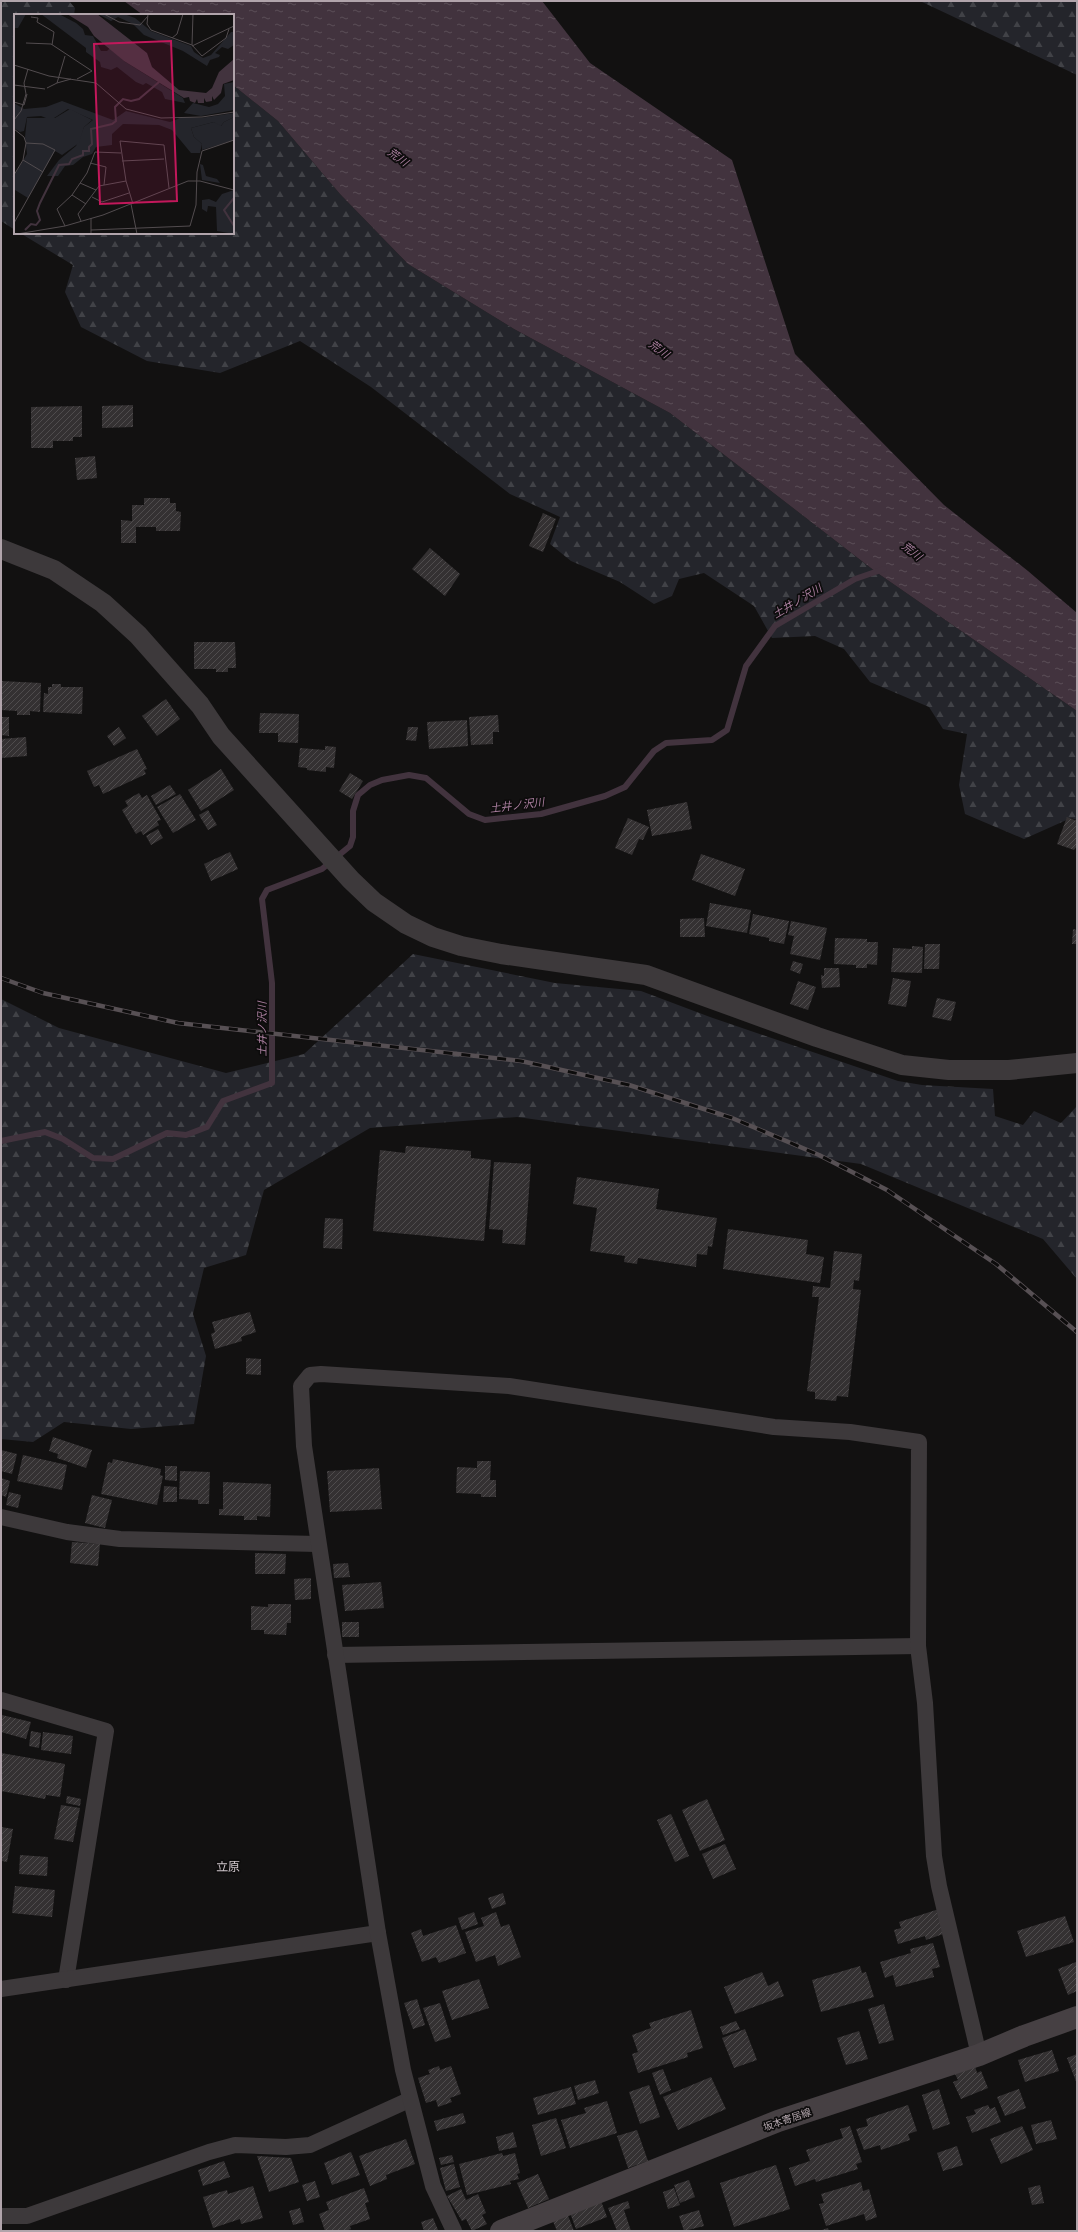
<svg xmlns="http://www.w3.org/2000/svg" width="1078" height="2232" viewBox="0 0 1078 2232" font-family="'PT Sans','Noto Sans JP',sans-serif">
<style>
.forest{fill:url(#forest-firs)}
.water{fill:url(#water-ripples)}
.lines{fill:none;stroke-linecap:round;stroke-linejoin:round}
.stream{stroke:#42333e;stroke-width:6}
.building{fill:url(#building-hatch)}
.minor{stroke:#3d393b;stroke-width:16}
.tertiary{stroke:#3d393b;stroke-width:20}
.secondary{stroke:#464043;stroke-width:22}
.rail-casing{stroke:#575054;stroke-width:4.5}
.rail{stroke:#0d0c0c;stroke-width:3;stroke-dasharray:9;stroke-linecap:butt}
.labels{text-anchor:middle;stroke-width:3.5;stroke-linejoin:round;paint-order:stroke}
.street-label{font-size:10px;fill:#b1a4ab;stroke:#0d0c0c}
.water-label{font-size:11px;font-style:italic;fill:#a97e9e;stroke:#0d0c0c}
.quarter-label{font-size:12px;fill:#cdc4c9;stroke:#0d0c0c}
.inset-river{fill:none;stroke:#42333e;stroke-width:2}
.inset-road{fill:none;stroke:#524c4f;stroke-width:1}
.view{fill:#c2185b;fill-opacity:0.15;stroke:#c2185b;stroke-width:2}
.inset-edge{fill:none;stroke:#b1a4ab;stroke-width:2}
</style>
<defs>
<pattern id="forest-firs" width="22" height="20" patternUnits="userSpaceOnUse"><rect width="22" height="20" fill="#24252b"/><path d="M5 1l3.5 6h-7zM16 11l3.5 6h-7z" fill="#414247"/></pattern>
<pattern id="water-ripples" width="26" height="14" patternUnits="userSpaceOnUse"><rect width="26" height="14" fill="#42333e"/><path d="M2 4q2-2 4 0t4 0M15 11q2-2 4 0t4 0" fill="none" stroke="#5b4e57"/></pattern>
<pattern id="building-hatch" width="6" height="6" patternUnits="userSpaceOnUse"><rect width="6" height="6" fill="#343132"/><path d="M-1 1l2-2M0 6l6-6M5 7l2-2" fill="none" stroke="#4f4c4d"/></pattern>
</defs>
<rect width="100%" height="100%" fill="#121111"/>
<g class="forest">
<polygon points="1,1 69,1 75,8 74,15 15,15 15,230 1,221"/>
<polygon points="920,1 1077,1 1077,75"/>
<polygon points="233,85 278,121 340,194 408,264 514,329 670,413 876,572 1077,711 1077,820 1071,818 1024,839 965,814 959,785 967,734 943,729 929,707 870,682 844,649 815,636 772,638 754,606 704,573 679,579 672,596 654,604 620,582 571,561 550,544 560,517 510,494 371,387 300,341 220,373 147,361 81,327 65,292 73,265 20,233 233,233"/>
<polygon points="413,954 555,983 641,991 710,1017 898,1081 922,1085 993,1089 995,1116 1023,1125 1034,1111 1061,1123 1077,1106 1077,1279 1043,1239 861,1164 517,1117 370,1128 264,1190 246,1255 204,1268 193,1314 206,1356 194,1424 131,1429 64,1422 33,1442 1,1439 1,999 59,1028 226,1073 304,1054"/>
</g>
<polygon class="water" points="124,1 542,1 590,63 732,160 795,354 944,505 1028,571 1077,613 1077,711 876,572 670,413 514,329 408,264 340,194 278,121 233,85 233,15 143,15"/>
<g class="lines">
<polyline class="stream" points="1,1141 45,1132 63,1139 93,1158 113,1159 167,1133 186,1135 207,1127 223,1101 272,1083 272,983 262,899 267,890 322,869 350,846 353,837 353,811 358,795 370,785 382,780 409,775 426,778 469,814 485,820 541,814 605,796 625,787 654,751 666,743 712,740 727,730 746,666 775,626 855,579 884,569"/>
</g>
<g class="building">
<polygon points="133,405 133,427 102,428 102,406"/>
<polygon points="82,406 82,437 73,437 73,441 53,441 53,448 31,448 31,407"/>
<polygon points="95,456 97,478 77,480 75,458"/>
<polygon points="144,498 170,498 170,503 176,503 176,511 181,512 180,531 156,531 156,527 136,527 136,543 121,543 121,520 132,521 132,505 144,505"/>
<polygon points="543,513 556,519 543,552 529,546"/>
<polygon points="430,548 460,574 445,596 412,569"/>
<polygon points="194,642 235,642 236,668 228,668 228,672 216,672 216,669 194,669"/>
<polygon points="1,681 41,683 40,712 30,711 30,715 17,715 17,711 1,710"/>
<polygon points="52,684 61,684 61,687 83,687 82,714 43,712 44,693 48,694 48,687 52,687"/>
<polygon points="166,699 180,719 157,736 142,716"/>
<polygon points="260,713 299,714 298,743 278,742 278,733 259,733"/>
<polygon points="498,715 499,732 493,732 493,744 471,745 469,717"/>
<polygon points="1,717 9,717 9,736 1,735"/>
<polygon points="467,720 468,746 429,749 427,722"/>
<polygon points="119,727 126,738 114,746 107,736"/>
<polygon points="408,727 418,727 416,741 406,740"/>
<polygon points="26,737 27,756 1,758 1,739"/>
<polygon points="325,746 336,747 334,768 326,767 326,772 307,770 307,768 298,767 300,748 325,750"/>
<polygon points="137,749 147,769 144,770 146,774 103,794 99,785 94,787 87,771"/>
<polygon points="221,769 234,790 201,811 188,790"/>
<polygon points="350,773 363,781 352,799 339,791"/>
<polygon points="170,785 176,794 156,805 151,796"/>
<polygon points="139,793 142,798 147,795 161,820 157,821 159,825 143,835 141,831 136,834 122,810 128,806 125,801"/>
<polygon points="180,794 196,820 173,833 157,807"/>
<polygon points="687,802 692,829 652,836 647,810"/>
<polygon points="208,810 217,825 208,830 199,815"/>
<polygon points="1067,817 1077,821 1077,846 1074,850 1057,844"/>
<polygon points="628,818 649,827 643,840 639,839 632,855 615,848"/>
<polygon points="158,829 163,838 151,845 146,836"/>
<polygon points="230,852 238,869 211,881 204,864"/>
<polygon points="701,854 745,869 735,896 692,880"/>
<polygon points="710,903 751,910 747,933 706,926"/>
<polygon points="753,914 789,921 784,944 769,941 769,938 749,934"/>
<polygon points="704,918 705,937 680,937 680,919"/>
<polygon points="791,921 827,928 820,960 790,954 794,936 788,935"/>
<polygon points="1073,929 1077,930 1077,944 1072,944"/>
<polygon points="835,938 867,939 867,942 878,942 877,965 867,964 867,968 856,968 856,965 834,964"/>
<polygon points="925,944 940,944 939,969 924,969"/>
<polygon points="912,946 923,947 922,973 891,972 893,948 912,949"/>
<polygon points="793,961 803,964 800,974 790,970"/>
<polygon points="824,968 839,968 840,987 822,988 821,975 824,976"/>
<polygon points="893,978 911,981 906,1007 888,1004"/>
<polygon points="798,981 816,987 808,1010 790,1004"/>
<polygon points="937,998 956,1002 951,1021 932,1017"/>
<polygon points="406,1146 471,1151 471,1158 491,1160 484,1241 373,1231 380,1150 405,1153"/>
<polygon points="494,1162 531,1164 525,1245 502,1243 503,1230 489,1229"/>
<polygon points="577,1177 659,1189 656,1209 717,1218 712,1247 708,1246 707,1255 697,1254 696,1267 638,1258 637,1264 624,1262 625,1256 590,1251 597,1208 573,1204"/>
<polygon points="325,1218 343,1219 342,1249 323,1248"/>
<polygon points="728,1229 808,1240 806,1254 824,1257 820,1283 723,1269"/>
<polygon points="834,1251 862,1254 859,1281 854,1280 853,1289 861,1290 848,1397 837,1396 836,1401 815,1399 815,1392 807,1391 819,1297 812,1297 813,1286 830,1288"/>
<polygon points="250,1312 256,1332 241,1337 242,1341 215,1349 211,1334 215,1332 212,1322"/>
<polygon points="246,1358 261,1359 261,1375 246,1374"/>
<polygon points="53,1437 92,1450 86,1468 57,1458 58,1454 49,1451"/>
<polygon points="1,1450 17,1454 12,1474 1,1471"/>
<polygon points="23,1455 67,1465 62,1490 17,1481"/>
<polygon points="113,1459 161,1469 160,1475 163,1476 157,1505 101,1494 108,1462 112,1463"/>
<polygon points="477,1461 491,1461 490,1480 496,1480 496,1497 481,1497 481,1494 456,1493 457,1467 477,1468"/>
<polygon points="165,1466 177,1466 177,1481 165,1480"/>
<polygon points="379,1468 382,1509 330,1512 327,1471"/>
<polygon points="180,1471 210,1472 209,1504 198,1504 198,1500 179,1499"/>
<polygon points="1,1478 10,1481 6,1497 1,1495"/>
<polygon points="223,1482 271,1484 270,1517 257,1516 257,1520 244,1520 244,1516 219,1515 219,1509 223,1509"/>
<polygon points="164,1486 177,1487 177,1502 163,1502"/>
<polygon points="9,1492 21,1495 18,1508 6,1505"/>
<polygon points="92,1495 112,1500 105,1528 85,1523"/>
<polygon points="72,1542 100,1544 98,1566 70,1563"/>
<polygon points="255,1553 286,1554 285,1574 255,1574"/>
<polygon points="348,1563 350,1577 334,1578 333,1564"/>
<polygon points="311,1578 311,1599 295,1600 294,1579"/>
<polygon points="381,1582 384,1608 345,1611 342,1585"/>
<polygon points="268,1604 291,1604 291,1623 287,1623 286,1635 264,1634 264,1630 251,1630 251,1606 268,1607"/>
<rect x="342" y="1622" width="17" height="15"/>
<polygon points="2,1715 31,1722 26,1739 1,1732"/>
<polygon points="31,1731 41,1733 39,1748 29,1746"/>
<polygon points="43,1732 73,1736 71,1754 41,1750"/>
<polygon points="1,1753 65,1764 60,1797 46,1795 45,1799 1,1791"/>
<polygon points="67,1796 81,1799 80,1806 66,1803"/>
<polygon points="707,1799 725,1840 700,1851 682,1810"/>
<polygon points="61,1805 80,1808 73,1842 54,1839"/>
<polygon points="671,1814 689,1856 675,1862 657,1820"/>
<polygon points="1,1827 13,1829 7,1862 2,1861 2,1864"/>
<polygon points="725,1844 736,1869 713,1879 702,1854"/>
<polygon points="20,1855 48,1857 47,1876 19,1874"/>
<polygon points="15,1886 55,1890 52,1917 12,1913"/>
<polygon points="503,1893 506,1904 492,1909 488,1898"/>
<polygon points="939,1909 946,1933 926,1940 925,1936 898,1944 894,1930 901,1928 899,1922"/>
<polygon points="474,1912 478,1924 462,1930 458,1918"/>
<polygon points="496,1912 501,1927 509,1924 521,1957 498,1966 495,1955 476,1962 465,1932 484,1926 481,1918"/>
<polygon points="1065,1916 1074,1942 1026,1957 1017,1931"/>
<polygon points="456,1925 466,1953 439,1963 436,1957 422,1962 411,1933 421,1929 423,1936"/>
<polygon points="933,1943 940,1967 932,1969 934,1977 896,1987 893,1975 885,1978 880,1962 911,1953 910,1949"/>
<polygon points="1076,1962 1077,1991 1068,1995 1058,1969"/>
<polygon points="860,1966 862,1973 866,1972 874,1997 821,2012 812,1980"/>
<polygon points="762,1972 768,1986 778,1981 784,1996 735,2014 724,1987"/>
<polygon points="479,1979 489,2008 452,2020 442,1991"/>
<polygon points="417,1999 425,2025 413,2029 404,2003"/>
<polygon points="440,2003 451,2037 435,2042 423,2008"/>
<polygon points="884,2004 894,2040 879,2044 868,2009"/>
<polygon points="691,2010 703,2048 687,2053 688,2057 638,2073 632,2054 638,2052 632,2035 651,2028 649,2023"/>
<polygon points="736,2021 740,2029 723,2035 720,2027"/>
<polygon points="745,2029 757,2060 734,2068 722,2038"/>
<polygon points="859,2031 868,2059 846,2065 837,2038"/>
<polygon points="1052,2050 1059,2071 1025,2082 1018,2060"/>
<polygon points="1077,2054 1077,2084 1067,2058"/>
<polygon points="439,2066 440,2070 451,2066 461,2094 450,2098 452,2102 438,2107 436,2100 426,2103 418,2078 430,2074 428,2070"/>
<polygon points="975,2066 977,2073 981,2071 988,2088 961,2099 953,2082 958,2080 955,2074"/>
<polygon points="663,2069 671,2090 660,2095 652,2073"/>
<polygon points="711,2077 726,2109 678,2130 663,2097"/>
<polygon points="595,2080 599,2093 578,2100 574,2086"/>
<polygon points="649,2085 660,2117 640,2124 629,2092"/>
<polygon points="571,2087 576,2104 538,2115 533,2098"/>
<polygon points="939,2089 950,2124 933,2130 922,2095"/>
<polygon points="1019,2089 1026,2108 1005,2116 997,2097"/>
<polygon points="607,2101 617,2133 570,2148 561,2120 586,2113 584,2108"/>
<polygon points="908,2105 917,2131 908,2134 910,2140 881,2150 880,2145 864,2150 856,2129 868,2126 866,2119"/>
<polygon points="988,2105 990,2109 995,2107 1001,2122 972,2133 966,2117 976,2114 974,2110"/>
<polygon points="463,2113 466,2123 437,2131 434,2121"/>
<polygon points="556,2118 566,2148 541,2156 532,2125"/>
<polygon points="1051,2120 1057,2139 1036,2144 1031,2125"/>
<polygon points="850,2126 862,2162 856,2164 858,2169 816,2182 815,2179 795,2186 789,2168 810,2161 806,2150 843,2138 840,2129"/>
<polygon points="1022,2126 1033,2150 1001,2164 990,2139"/>
<polygon points="637,2130 648,2161 628,2168 617,2136"/>
<polygon points="513,2132 517,2147 499,2151 496,2137"/>
<polygon points="406,2139 415,2164 386,2175 387,2179 370,2186 359,2156"/>
<polygon points="957,2146 963,2165 943,2171 937,2153"/>
<polygon points="351,2152 360,2175 332,2185 324,2163"/>
<polygon points="502,2153 503,2156 515,2153 520,2173 517,2174 519,2179 510,2181 511,2184 467,2195 459,2164"/>
<polygon points="452,2155 454,2162 441,2165 439,2158"/>
<polygon points="257,2156 291,2158 299,2182 269,2192"/>
<polygon points="224,2161 230,2177 203,2186 198,2170"/>
<polygon points="454,2164 460,2187 446,2191 440,2168"/>
<polygon points="776,2165 790,2209 734,2227 720,2183"/>
<polygon points="538,2174 549,2199 528,2208 517,2183"/>
<polygon points="689,2180 695,2197 680,2203 674,2185"/>
<polygon points="315,2181 320,2197 307,2201 302,2185"/>
<polygon points="861,2182 863,2191 869,2189 877,2217 866,2221 864,2214 826,2226 819,2204 824,2203 821,2194"/>
<polygon points="1040,2185 1044,2203 1032,2205 1028,2188"/>
<polygon points="253,2186 263,2218 241,2224 240,2219 213,2228 203,2197 227,2190 228,2194"/>
<polygon points="364,2188 369,2202 365,2203 370,2219 350,2226 351,2229 346,2231 325,2231 319,2214 329,2210 326,2202"/>
<polygon points="674,2188 680,2205 668,2209 663,2192"/>
<polygon points="461,2189 466,2200 478,2194 486,2213 482,2215 487,2224 472,2231 466,2219 462,2221 447,2196"/>
<polygon points="601,2201 607,2217 576,2229 570,2213"/>
<polygon points="628,2201 630,2208 624,2210 631,2231 617,2231 608,2208"/>
<polygon points="300,2208 304,2222 293,2225 289,2211"/>
<polygon points="699,2210 704,2226 684,2231 679,2216"/>
<polygon points="567,2213 574,2231 557,2231 552,2219"/>
<polygon points="433,2218 438,2230 424,2231 421,2222"/>
<polygon points="828,2228 829,2231 819,2231"/>
</g>
<g class="lines">
<g class="minor">
<polyline points="1,1517 67,1532 120,1539 317,1544"/>
<polyline points="335,1655 918,1646"/>
<polyline points="1,1700 106,1731 66,1980"/>
<polyline points="1,1989 378,1933"/>
<polyline points="1,2216 27,2216 209,2152 235,2145 286,2147 310,2145 409,2100"/>
<polyline points="454,2231 433,2186 403,2070 378,1933 304,1446 301,1386 310,1375 321,1374 509,1386 774,1427 850,1432 919,1442 918,1646 925,1703 934,1856 939,1886 979,2055"/>
</g>
<polyline class="tertiary" points="1,549 54,570 103,603 138,635 200,705 221,736 351,880 374,902 406,924 433,937 461,946 501,954 646,975 817,1037 902,1065 949,1070 1009,1070 1077,1063"/>
<polyline class="secondary" points="501,2231 778,2121 979,2055 1024,2036 1077,2017"/>
<defs>
<polyline id="rail" points="1,978 43,993 178,1023 521,1061 629,1085 732,1118 819,1155 887,1190 996,1264 1077,1332"/>
</defs>
<use href="#rail" class="rail-casing"/>
<use href="#rail" class="rail"/>
</g>
<g class="labels">
<g class="street-label">
<text transform="translate(787 2119) rotate(-19)" y="4">坂本寄居線</text>
</g>
<g class="water-label">
<text transform="translate(398 157) rotate(36)" y="4">荒川</text>
<text transform="translate(659 349) rotate(36)" y="4">荒川</text>
<text transform="translate(912 551) rotate(39)" y="4">荒川</text>
<text transform="translate(797 601) rotate(-31)" y="4">土井ノ沢川</text>
<text transform="translate(517 805) rotate(-7)" y="4">土井ノ沢川</text>
<text transform="translate(262 1029) rotate(-90)" y="4">土井ノ沢川</text>
</g>
<g class="quarter-label">
<text x="228" y="1871">立原</text>
</g>
</g>
<g transform="translate(14 14)">
<rect width="220" height="220" fill="#121111"/>
<path d="M0,0H12L4,14H0ZM27,0H45L62,9L69,15L71,21L79,22L87,37H93L96,34L110,47L169,84L171,89L151,85L148,78L132,69L129,71L122,68L103,53L97,56L87,53L86,48L72,38V34ZM84,0H110L121,4L137,17L177,32L180,38L189,44L197,41L217,18H220V31L214,35L208,33L201,39L206,41L205,43L196,46L193,52L169,37L130,21L119,10L104,3L97,7ZM220,68V96L187,102L170,99L179,89L195,93L204,90L211,82L210,70ZM48,87L99,106L112,97L156,108L168,103L187,104L220,99V103L210,108L206,113L200,108L177,114L180,123L188,130L186,139H177L158,116L145,111L109,110L98,120V131L82,133L78,140L69,143L59,151L51,152L44,162H33L45,146L62,132L70,113L79,106L54,95L37,106L27,102L13,103L10,117L6,118L0,114V89L10,95L32,93ZM186,150L189,151L192,162L203,165L206,169L188,166ZM220,176V220L203,217L202,193L194,192L193,198L188,195V186L195,185L202,188L208,180Z" fill="#24252b"/>
<path d="M56,95L78,106L70,113L65,129L48,141L41,137L14,184L1,176L0,178V162L13,140L11,123L13,104H41ZM220,103V126L188,136V130L180,123L177,114L200,108L207,112L210,108Z" fill="#24252b"/>
<path d="M53,0H83L133,39L138,53L165,76L192,79L198,74L205,58L220,45V66L209,70L207,79L200,86L198,82V87L192,88L190,84V89H184L183,85L181,89L176,87L175,83L170,84L110,47L80,22L74,13Z" fill="#42333e"/>
<path class="inset-river" d="M220,184L210,196L220,212M11,216L17,210L22,211L26,206L23,197L26,189L45,151L55,150L58,145L69,141V137H75V133L78,130L77,115L98,110L102,107L101,93L109,85L117,87L125,85L145,68"/>
<path class="inset-road" d="M90,0L105,8L126,11L134,2M134,0L133,10L137,16L178,31M179,0L178,31L188,42L212,24L215,15M17,3L24,4L23,8L40,18L38,31M158,24L163,20L169,0M12,29L37,30L78,57L63,65M178,32L220,12M0,51L35,62L82,69L112,95L147,104L188,103L220,98M43,69L57,65M0,71L31,75M33,74L43,69L51,42M0,88L10,91L13,80M0,106L7,97L12,80L10,69L14,55M0,115L10,123L12,129L9,146L0,161M9,146L29,158M108,147L150,145M76,149L92,153L90,171M66,169L82,176M58,181L72,190M78,183L88,188L115,179M117,190L123,220M119,190L112,167L106,127L150,131L155,174M67,207L64,200L85,172L112,167M0,209L41,136L29,130L12,129M51,212L43,195L58,181L73,159L81,138L107,139M77,216L176,212L182,191L183,158L188,137L220,126M3,220L51,212L89,201L174,167H186L220,176M77,220V204"/>
<path class="view" d="M157,27L163,187L86,190L80,30Z"/>
<rect width="220" height="220" class="inset-edge"/>
</g>
<rect width="1078" height="2232" fill="none" stroke="#b1a4ab" stroke-width="4"/>
</svg>
